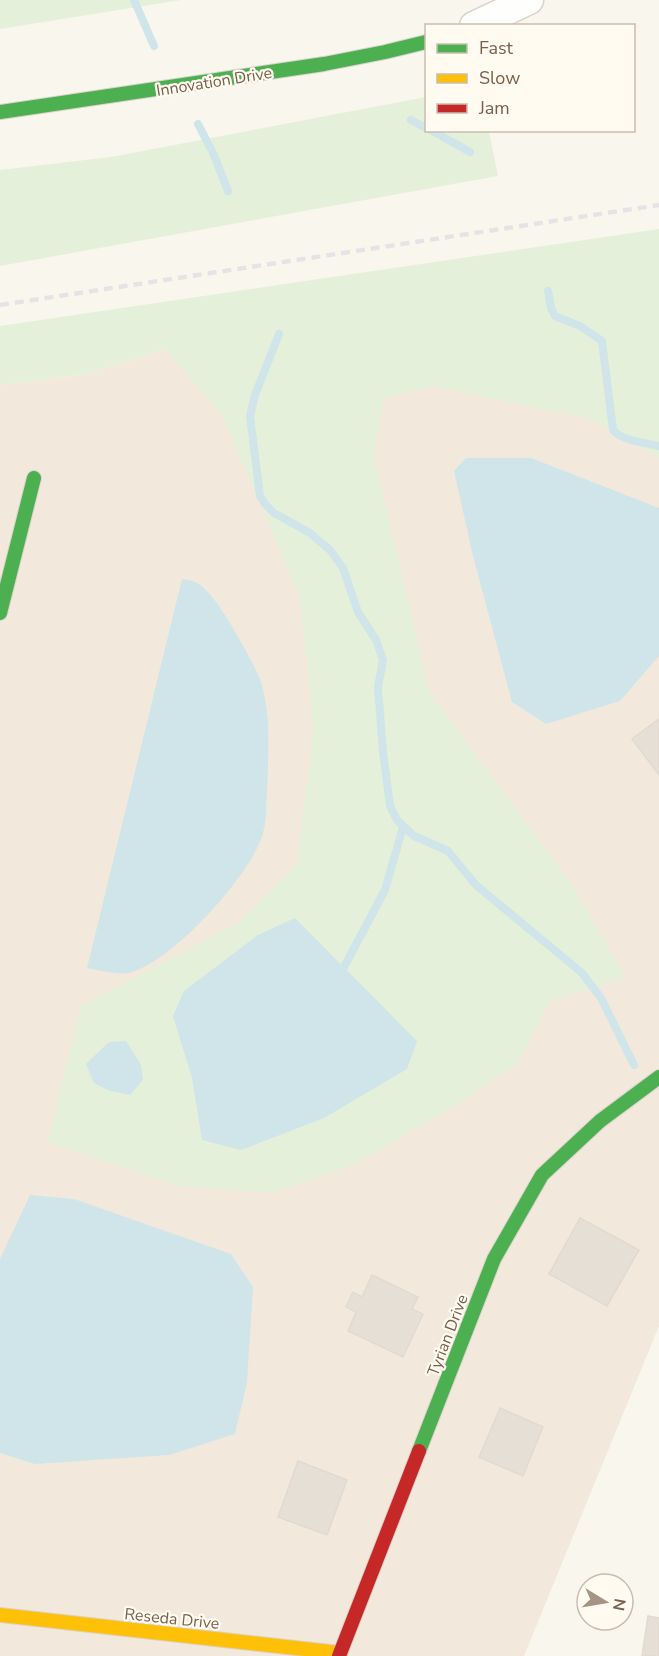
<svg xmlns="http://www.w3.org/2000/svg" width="659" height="1656" viewBox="0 0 659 1656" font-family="'Nunito Sans',sans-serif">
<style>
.residential{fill:#f2e9dc}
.green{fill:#e4f0d9;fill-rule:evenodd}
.water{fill:#cfe5ea}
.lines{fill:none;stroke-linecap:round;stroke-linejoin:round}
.stream{stroke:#cfe5ea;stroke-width:8}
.building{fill:#e6dfd5;stroke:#e2dad0;stroke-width:1.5}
.street-casing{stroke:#d8d3cc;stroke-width:31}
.fast-casing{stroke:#d9d3cc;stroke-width:16}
.slow-casing{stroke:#d9d3cc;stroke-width:16}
.jam-casing{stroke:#d9d3cc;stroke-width:16}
.street{stroke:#fefefc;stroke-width:28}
.fast{stroke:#4caf50;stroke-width:14}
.slow{stroke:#ffc107;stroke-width:14}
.jam{stroke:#c62828;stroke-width:14}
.rail{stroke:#e6e3e6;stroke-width:4.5;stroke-dasharray:9 6;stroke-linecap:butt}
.labels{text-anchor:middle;stroke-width:4.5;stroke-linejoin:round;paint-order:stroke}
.street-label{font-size:16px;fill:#79604b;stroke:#fffbf1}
</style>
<rect width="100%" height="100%" fill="#f9f6ee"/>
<polygon class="residential" points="659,267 659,1326 524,1656 0,1656 0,385 81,375 166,349"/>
<g class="green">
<polygon points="0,0 181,0 0,29"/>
<polygon points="426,97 426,130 489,131 498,176 0,266 0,170 111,157"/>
<path d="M659,229V458L590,419L433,386L383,398L374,456L429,692L572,885L625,977L550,1001L518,1062L461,1102L355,1164L271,1193L178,1186L48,1142L81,1006L238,923L297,864L314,730L300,597L223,417L166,349L81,375L0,385V326ZM417,1041L407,1068L324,1118L201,1136L192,1078Z"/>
</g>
<g class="water">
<polygon points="466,458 531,458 659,508 659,656 620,701 546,724 512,702 473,556 454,471"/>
<path d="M182,579C186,580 191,580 195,582C208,587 223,612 230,623C240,641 252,660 260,679C272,714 268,756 267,792C266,805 267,820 263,833C253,873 170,965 128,973C116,975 99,970 87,968Z"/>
<polygon points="295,918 417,1041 407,1069 324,1118 241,1150 202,1140 192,1078 173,1016 184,991 258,935"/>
<polygon points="126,1041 141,1065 143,1080 130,1095 110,1091 94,1083 86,1064 109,1042"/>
<polygon points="30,1195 74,1199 231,1254 253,1287 247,1382 235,1434 169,1455 35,1464 0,1453 0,1259"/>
</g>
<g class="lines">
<g class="stream">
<polyline points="134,0 154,46"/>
<polyline points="411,120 426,128"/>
<polyline points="198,124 213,153 228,191"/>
<polyline points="431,130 470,152"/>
<path d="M548,291L551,308L555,316L580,326L602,341L613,430C622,441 646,443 659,446"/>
<polyline points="279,334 255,395 250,416 260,496 266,505 274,513 310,533 330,550 343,568 358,612 376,640 383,660 378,687 383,752 390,806 397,820 414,836 448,851 476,885 582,973 601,998 634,1065"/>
<polyline points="344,967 385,890 403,827"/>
</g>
</g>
<g class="building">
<polygon points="659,719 659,775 632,739"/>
<polygon points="580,1218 639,1250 607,1306 549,1274"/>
<polygon points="372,1275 418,1297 412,1309 423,1314 403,1357 348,1331 356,1312 346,1307 353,1292 362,1297"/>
<polygon points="500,1408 543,1427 523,1476 479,1457"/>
<polygon points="298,1461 347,1480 327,1535 278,1517"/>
<polygon points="648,1616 659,1618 659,1656 642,1656"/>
</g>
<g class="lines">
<defs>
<polyline id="street" points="474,26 529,0"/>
<g id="fast">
<polyline points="0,112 324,64 385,52 426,42"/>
<polyline points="0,613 34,478"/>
<polyline points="419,1451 494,1259 542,1175 600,1121 659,1077"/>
</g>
<polyline id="slow" points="0,1615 340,1653"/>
<polyline id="jam" points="339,1656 419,1451"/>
</defs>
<use href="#street" class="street-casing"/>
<use href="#fast" class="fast-casing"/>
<use href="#slow" class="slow-casing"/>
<use href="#jam" class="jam-casing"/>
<use href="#street" class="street"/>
<use href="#fast" class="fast"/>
<use href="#slow" class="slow"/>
<use href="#jam" class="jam"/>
<polyline class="rail" points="0,305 659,205"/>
</g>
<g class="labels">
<g class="street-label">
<text transform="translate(214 81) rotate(-9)" y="6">Innovation Drive</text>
<text transform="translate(447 1335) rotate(-69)" y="6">Tyrian Drive</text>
<text transform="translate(172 1618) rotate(6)" y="6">Reseda Drive</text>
</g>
</g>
<rect x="425" y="24" width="210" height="108" fill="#fffbf1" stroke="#c9bdaf" stroke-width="1.5"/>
<rect x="437" y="44" width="30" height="9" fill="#4caf50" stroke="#c9bdaf" stroke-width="1.5"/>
<text x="479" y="54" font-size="18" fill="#79604b">Fast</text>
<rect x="437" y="74" width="30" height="9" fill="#ffc107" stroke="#c9bdaf" stroke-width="1.5"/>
<text x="479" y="84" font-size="18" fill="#79604b">Slow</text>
<rect x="437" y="104" width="30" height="9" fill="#c62828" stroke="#c9bdaf" stroke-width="1.5"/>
<text x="479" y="114" font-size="18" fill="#79604b">Jam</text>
<g transform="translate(605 1602) rotate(101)"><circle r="28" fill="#fffbf1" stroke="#c9bdaf" stroke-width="1.5"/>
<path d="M0-4.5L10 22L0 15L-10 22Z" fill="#a69484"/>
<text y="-9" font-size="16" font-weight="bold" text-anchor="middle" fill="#79604b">N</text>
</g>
</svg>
